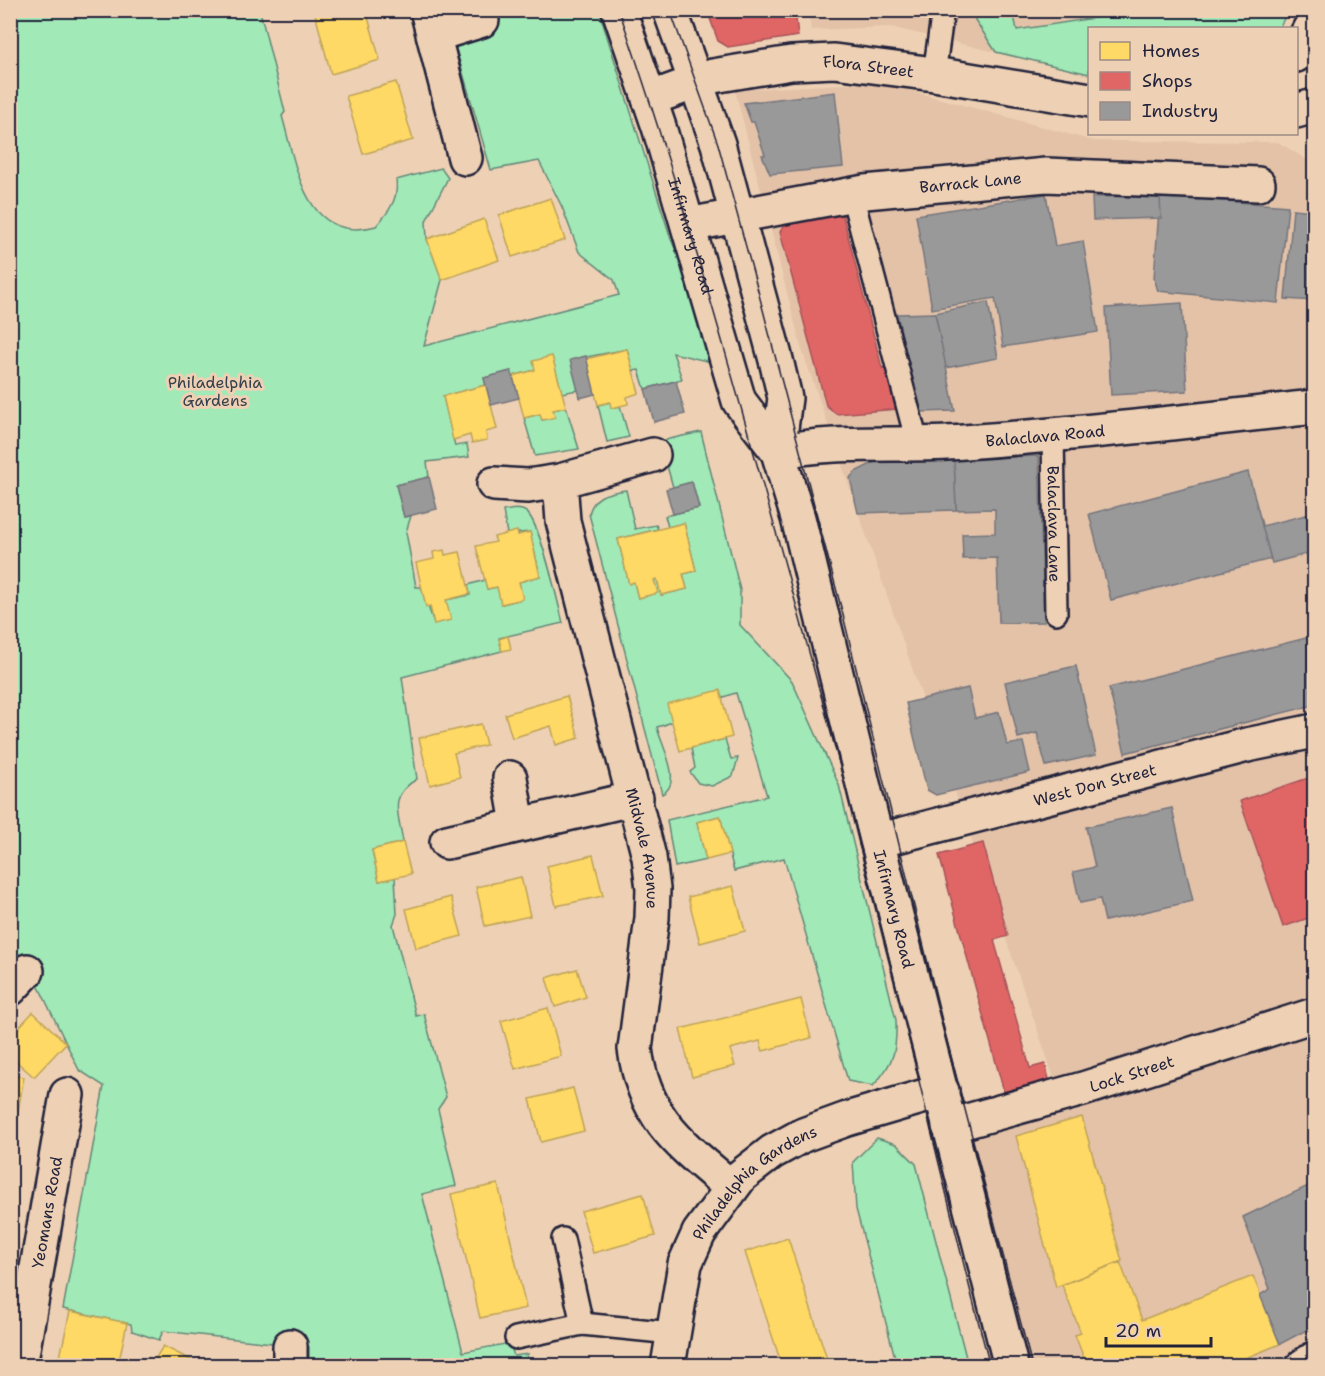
<svg xmlns="http://www.w3.org/2000/svg" width="1325" height="1376" viewBox="0 0 1325 1376" font-family="'Shantell Sans',sans-serif">
<style>
.built{fill:#e3c2a8}
.green{fill:#a1e9b6;stroke:#628678;stroke-width:1.5}
.homes{fill:#ffd966;stroke:#bda259;stroke-width:1.5}
.shops{fill:#e06666;stroke:#a75259;stroke-width:1.5}
.industry{fill:#999;stroke:#75757d;stroke-width:1.5}
.lines{fill:none;stroke-linecap:round;stroke-linejoin:round}
.lane-casing{stroke:#22223b;stroke-width:26}
.street-casing{stroke:#22223b;stroke-width:38}
.secondary-casing{stroke:#22223b;stroke-width:38}
.lane{stroke:#eed1b4;stroke-width:21}
.street{stroke:#eed1b4;stroke-width:33}
.secondary{stroke:#eed1b4;stroke-width:33}
.tram{stroke:#22223b;stroke-width:1.5}
.labels{text-anchor:middle;stroke-width:6;stroke-linejoin:round;paint-order:stroke}
.street-label{font-size:16px;fill:#22223b;stroke:#eed1b4}
.park-label{font-size:16px;fill:#35404d;stroke:#eed1b4}
</style>
<rect width="100%" height="100%" fill="#eed1b4"/>
<filter id="ink" filterUnits="userSpaceOnUse"><feTurbulence type="fractalNoise" baseFrequency=".0167" numOctaves="2"/><feDisplacementMap in="SourceGraphic" scale="12" xChannelSelector="R" yChannelSelector="G"/><feConvolveMatrix kernelMatrix="1 2 1 2 8 2 1 2 1" color-interpolation-filters="sRGB"/></filter>
<g filter="url(#ink)">
<g class="built">
<polygon points="808,11 1288,11 1279,28 1090,28 1089,74 890,27 811,30"/>
<polygon points="879,82 1094,141 1278,142 1314,164 1314,1342 1268,1365 1011,1365 949,1126 1060,1095 801,347 735,90"/>
</g>
<g class="green">
<path d="M10,11H260L285,112L282,116C296,164 305,246 376,226C388,213 399,199 396,180L441,168L448,178L426,221L427,239L442,280L424,346L619,295L614,280L579,252L562,207L539,161L491,170L445,11H599L671,239L723,365L673,353L682,379L645,389L639,370L633,371L627,349L571,360L578,390L562,393L552,357L535,370L513,376L511,371L484,378L486,385L443,396L455,446L467,444L469,457L427,462L429,477L396,485L404,517L411,516L406,532L416,587H421L434,623L450,620L446,600L470,595L468,585L485,580L487,589L497,587L502,604L522,599L519,582L540,576L530,532L507,534L503,511C510,510 520,507 526,512C540,521 558,603 563,623L499,638L502,651L402,677L417,779C387,796 399,814 403,842L372,850L379,881L395,877L397,914L393,925L416,1016L424,1014L446,1097L438,1109L456,1186L422,1194L463,1352L510,1343L514,1356L528,1354L522,1365H309V1347L163,1331L159,1340L132,1331L131,1324L63,1309L104,1086L79,1070L38,985L11,1010Z"/>
<polygon points="975,11 1013,11 1017,30 1139,11 1288,11 1279,28 1090,28 1089,74 996,52 975,20"/>
<polygon points="610,402 612,408 620,406 629,437 607,442 598,405"/>
<polygon points="566,407 579,449 535,456 524,418 540,414 542,420 548,419 553,410"/>
<path d="M701,432L740,590V625L792,681L839,785L896,1020C897,1051 894,1063 873,1086L848,1081L784,858L734,871L720,816L697,822L706,860L675,867L667,820L767,796L736,693C708,700 685,720 657,727C661,745 684,783 662,794L589,514C594,494 608,493 626,490L635,529L656,525L658,529L618,539L629,583L634,582L638,598L657,593L654,580L657,579L661,595L687,589L683,574L696,571L684,523L668,527L665,516L699,508L692,482L673,487L660,441Z"/>
<polygon points="725,739 731,759 738,758 733,776 712,786 698,783 690,772 695,768 691,748"/>
<polygon points="877,1138 896,1144 916,1164 968,1365 897,1365 856,1209 853,1162"/>
</g>
<g class="homes">
<polygon points="314,10 366,10 380,60 331,74"/>
<polygon points="396,82 413,140 363,154 346,96"/>
<polygon points="551,198 565,240 512,257 499,215"/>
<polygon points="484,219 499,260 442,280 427,239"/>
<polygon points="627,349 639,393 627,397 628,404 620,406 611,408 610,402 598,405 586,359"/>
<polygon points="552,356 566,407 553,410 555,417 548,419 542,420 540,414 524,418 513,376 535,370 533,361"/>
<polygon points="486,385 497,429 486,432 487,440 472,443 470,435 453,440 443,396"/>
<polygon points="684,523 696,571 683,574 687,589 661,595 657,579 654,580 658,593 638,598 634,582 629,584 618,539"/>
<polygon points="517,531 518,535 530,532 540,576 519,582 523,599 501,604 497,587 487,589 476,546 496,542 494,537"/>
<polygon points="444,550 445,555 460,552 470,594 446,600 451,620 434,624 430,606 426,607 416,563 434,559 433,552"/>
<polygon points="508,636 511,649 502,651 499,639"/>
<polygon points="720,690 732,737 680,751 667,704"/>
<polygon points="567,696 579,738 556,745 551,726 512,738 505,714"/>
<polygon points="481,724 486,745 454,753 460,777 430,785 419,738"/>
<polygon points="720,816 730,854 706,860 697,822"/>
<polygon points="403,842 411,874 379,881 372,850"/>
<polygon points="593,855 603,896 556,906 547,866"/>
<polygon points="521,877 530,916 485,926 476,887"/>
<polygon points="733,886 745,931 700,943 688,897"/>
<polygon points="451,897 462,936 416,948 406,909"/>
<polygon points="577,969 586,997 555,1007 546,978"/>
<polygon points="801,999 811,1038 763,1051 760,1041 730,1049 735,1066 692,1077 680,1029"/>
<polygon points="548,1008 561,1056 515,1069 501,1021"/>
<polygon points="33,1012 66,1043 34,1077 10,1056 10,1037"/>
<polygon points="10,1075 24,1077 17,1117 10,1116"/>
<polygon points="573,1088 584,1131 541,1142 530,1099"/>
<polygon points="1082,1117 1122,1261 1056,1287 1016,1136"/>
<polygon points="498,1184 526,1308 480,1318 451,1194"/>
<polygon points="643,1194 655,1236 593,1253 581,1211"/>
<polygon points="788,1238 827,1359 807,1366 782,1366 745,1252"/>
<polygon points="1120,1262 1142,1320 1253,1276 1280,1344 1226,1366 1087,1366 1075,1335 1081,1333 1062,1285"/>
<polygon points="70,1311 127,1323 118,1366 99,1366 60,1357"/>
<polygon points="163,1346 203,1366 151,1366"/>
</g>
<g class="shops">
<polygon points="707,10 795,10 798,36 728,47 718,41"/>
<polygon points="842,213 882,368 887,367 898,409 836,414 826,405 780,232 785,223"/>
<polygon points="1314,776 1314,916 1283,927 1240,801"/>
<polygon points="983,843 1008,936 994,940 1030,1068 1045,1064 1049,1079 1004,1092 939,855"/>
</g>
<g class="industry">
<polygon points="835,92 843,167 770,174 762,155 765,155 754,122 751,122 744,103"/>
<polygon points="1046,194 1055,246 1083,241 1098,332 1003,347 995,298 932,309 916,215"/>
<polygon points="1160,196 1288,206 1278,303 1158,291 1154,278"/>
<polygon points="1160,196 1161,218 1093,220 1092,197"/>
<polygon points="1293,209 1314,211 1314,301 1285,299"/>
<polygon points="988,302 998,358 945,368 935,313"/>
<polygon points="1182,303 1187,391 1111,395 1106,308"/>
<polygon points="935,313 955,411 920,412 897,314"/>
<polygon points="586,356 595,394 580,398 570,360"/>
<polygon points="511,371 519,398 491,405 484,378"/>
<polygon points="676,381 685,414 654,422 645,389"/>
<polygon points="1039,456 1044,622 999,623 997,558 963,559 962,534 995,533 995,509 956,510 954,459"/>
<polygon points="954,459 956,510 858,513 850,478 855,472 877,461"/>
<polygon points="1248,472 1271,559 1111,600 1089,514"/>
<polygon points="429,477 437,509 404,517 396,485"/>
<polygon points="692,482 699,508 673,514 666,489"/>
<polygon points="1314,513 1314,552 1272,563 1262,526"/>
<polygon points="1314,636 1314,705 1125,753 1109,688"/>
<polygon points="1076,666 1096,755 1046,766 1037,733 1018,738 1005,682"/>
<polygon points="968,688 975,718 999,712 1007,745 1023,742 1030,772 936,795 927,790 906,703"/>
<polygon points="1172,808 1193,901 1105,921 1100,899 1080,903 1073,872 1095,867 1086,827"/>
<polygon points="1308,1186 1314,1202 1314,1326 1280,1344 1260,1295 1270,1289 1243,1217"/>
</g>
<g class="lines">
<defs>
<g id="lane">
<polyline points="934,74 943,10"/>
<polyline points="852,195 918,446"/>
<path id="s1" d="M1053,436L1056,613"/>
<polyline points="563,1239 582,1324"/>
<polyline points="516,1338 582,1324 672,1333"/>
</g>
<g id="street">
<polyline points="427,10 465,158"/>
<polyline points="434,35 482,20"/>
<polyline points="1296,55 1314,21"/>
<path id="s2" d="M649,99L713,76L791,63L834,61L934,74L1090,100"/>
<polyline points="1296,111 1314,106"/>
<path id="s3" d="M688,225L865,192L1046,175L1258,184"/>
<path id="s4" d="M778,452C839,439 902,447 964,442C1081,434 1198,420 1314,407"/>
<path id="s5" d="M653,455L560,481L563,521L649,857L653,889L652,918L635,1049C644,1119 680,1144 731,1187"/>
<polyline points="494,484 528,486 560,481"/>
<polyline points="510,778 518,824"/>
<path id="s6" d="M877,841L1247,745L1314,731"/>
<polyline points="447,842 636,798"/>
<polyline points="10,989 27,971"/>
<path id="s7" d="M949,1126L1083,1089L1314,1015"/>
<polyline points="290,1346 290,1366"/>
<path id="s8" d="M20,1366L67,1095"/>
<path id="s9" d="M668,1366L685,1264L699,1233L741,1176L772,1152L803,1135L847,1119L942,1091"/>
<polyline points="1303,1366 1314,1359"/>
</g>
<g id="secondary">
<path id="s10" d="M619,10L659,127L739,401L778,452L798,518L877,841L1011,1366"/>
<polyline points="670,10 718,144 776,360 785,398 778,452"/>
</g>
</defs>
<use href="#lane" class="lane-casing"/>
<use href="#street" class="street-casing"/>
<use href="#secondary" class="secondary-casing"/>
<use href="#lane" class="lane"/>
<use href="#street" class="street"/>
<use href="#secondary" class="secondary"/>
<g class="tram">
<path id="s11" d="M619,10C668,151 709,293 749,436C793,592 837,749 876,906C915,1059 949,1213 990,1366"/>
<polyline points="670,10 718,144 757,287 842,611 945,1033 1032,1366"/>
</g>
</g>
</g>
<g class="labels">
<g class="street-label">
<text dy="6" stroke="none"><textPath href="#s2" startOffset="225">Flora Street</textPath></text>
<text dy="6" stroke="none"><textPath href="#s3" startOffset="286">Barrack Lane</textPath></text>
<text dy="6" stroke="none"><textPath href="#s11" startOffset="237">Infirmary Road</textPath></text>
<text dy="6" stroke="none"><textPath href="#s4" startOffset="268">Balaclava Road</textPath></text>
<text dy="6" stroke="none"><textPath href="#s1" startOffset="88">Balaclava Lane</textPath></text>
<text dy="6" stroke="none"><textPath href="#s6" startOffset="225">West Don Street</textPath></text>
<text dy="6" stroke="none"><textPath href="#s5" startOffset="474">Midvale Avenue</textPath></text>
<text dy="6" stroke="none"><textPath href="#s10" startOffset="945">Infirmary Road</textPath></text>
<text dy="6" stroke="none"><textPath href="#s7" startOffset="190">Lock Street</textPath></text>
<text dy="6" stroke="none"><textPath href="#s9" startOffset="214">Philadelphia Gardens</textPath></text>
<text dy="6" stroke="none"><textPath href="#s8" startOffset="156">Yeomans Road</textPath></text>
</g>
<g class="park-label">
<text x="215" y="388">Philadelphia<tspan x="215" dy="18">Gardens</tspan></text>
</g>
</g>
<rect width="1325" height="1376" fill="none" stroke="#eed1b4" stroke-width="36"/>
<rect x="18" y="18" width="1289" height="1340" fill="none" stroke="#22223b" stroke-width="2" filter="url(#ink)"/>
<rect x="1088" y="27" width="210" height="108" fill="#eed1b4" stroke="#9c8b84" stroke-width="1.5"/>
<rect x="1100" y="42" width="30" height="18" fill="#ffd966" stroke="#9c8b84" stroke-width="1.5"/>
<text x="1142" y="57" font-size="18" fill="#22223b">Homes</text>
<rect x="1100" y="72" width="30" height="18" fill="#e06666" stroke="#9c8b84" stroke-width="1.5"/>
<text x="1142" y="87" font-size="18" fill="#22223b">Shops</text>
<rect x="1100" y="102" width="30" height="18" fill="#999999" stroke="#9c8b84" stroke-width="1.5"/>
<text x="1142" y="117" font-size="18" fill="#22223b">Industry</text>
<path d="M1106 1337v9h105v-9" fill="none" stroke="#22223b" stroke-width="3"/>
<text x="1115" y="1337" font-size="18" fill="#22223b" stroke="#eed1b4" stroke-width="4.5" paint-order="stroke">20 m</text>
</svg>
